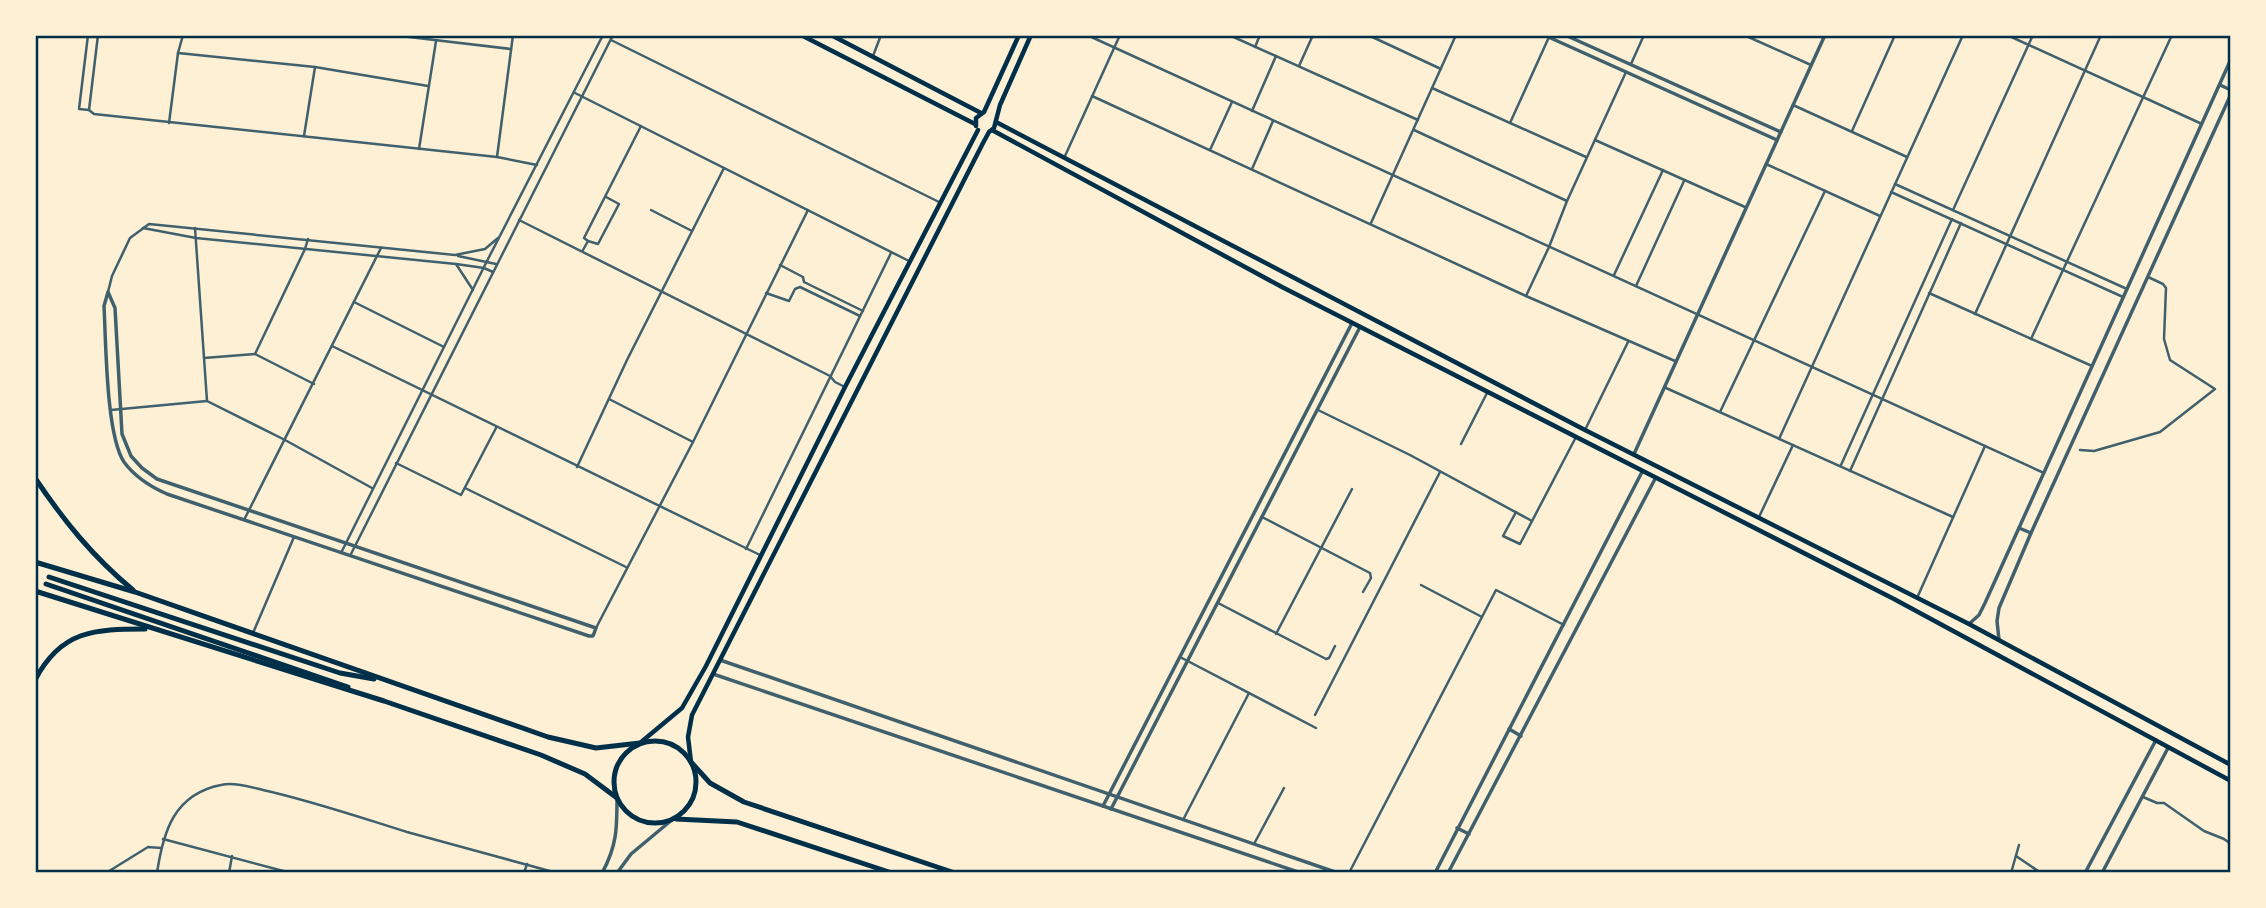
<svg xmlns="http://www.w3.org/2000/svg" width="2266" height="908" viewBox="0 0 2266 908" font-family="Rubik,sans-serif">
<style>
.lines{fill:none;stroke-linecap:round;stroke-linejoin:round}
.pedestrian{stroke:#3f606c;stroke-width:2.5}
.minor{stroke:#3f606c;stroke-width:2.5}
.tertiary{stroke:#3f606c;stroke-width:3.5}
.secondary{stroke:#003049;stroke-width:4.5}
.trunk{stroke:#003049;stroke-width:5}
.neatline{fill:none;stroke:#003049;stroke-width:2.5}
</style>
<rect width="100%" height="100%" fill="#fdf0d5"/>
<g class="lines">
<polyline class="pedestrian" points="1315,715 1440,472"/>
<g class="minor">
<polyline points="88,35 79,109 89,110 94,114 497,157 537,165"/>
<polyline points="183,35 178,53 315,67 428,86"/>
<polyline points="392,35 511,49"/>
<polyline points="1087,35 2044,473"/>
<polyline points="1229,35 1418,120"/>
<polyline points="1368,35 1441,69"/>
<polyline points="1744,35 1811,65"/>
<polyline points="2007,35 2202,124"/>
<polyline points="611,40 939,202"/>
<polyline points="1255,47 1260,35"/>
<polyline points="873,56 881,35"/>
<polyline points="1631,64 1644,35"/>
<polyline points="1299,66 1313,35"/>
<polyline points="1432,88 1586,157"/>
<polyline points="575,93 909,261"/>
<polyline points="1092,96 1526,296 1675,361"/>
<polyline points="1793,105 1907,157"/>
<polyline points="89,110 98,35"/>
<polyline points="1252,111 1276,56"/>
<polyline points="169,123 178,53"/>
<polyline points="1510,123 1549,37"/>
<polyline points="1414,130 1567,201"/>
<polyline points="1852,131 1895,35"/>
<polyline points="304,136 315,67"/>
<polyline points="1595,140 1745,207"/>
<polyline points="419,149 436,41"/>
<polyline points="1210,150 1232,102"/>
<polyline points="1065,156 1120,35"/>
<polyline points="497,157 513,35"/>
<polyline points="1766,164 1880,216"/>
<polyline points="1252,169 1273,121"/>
<polyline points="1895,184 2127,289"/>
<polyline points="1891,192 2123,297"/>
<polyline points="651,210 692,231"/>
<polyline points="1953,210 2033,35"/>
<polyline points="519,220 830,376 835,382 845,387"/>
<polyline points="1371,223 1456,35"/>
<polyline points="143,228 196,238 456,264 484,268 493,272"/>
<polyline points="195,228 207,401 285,440 372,488"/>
<polyline points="308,239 305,249 255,354 314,384"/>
<polyline points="588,241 598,244 619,204 606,197"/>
<polyline points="583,250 588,241 584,238 641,126"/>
<polyline points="458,256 496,264"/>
<polyline points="456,264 473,290"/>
<polyline points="780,265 803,277 804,282 863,311"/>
<polyline points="1614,275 1663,170"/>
<polyline points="1636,286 1684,181"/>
<polyline points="108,292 112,276 130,238 149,224 455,255 485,249 498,238"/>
<polyline points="766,293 789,301 795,289 800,287 860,316"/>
<polyline points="1929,293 2092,366"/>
<polyline points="1526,296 1549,247 1567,201 1626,72"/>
<polyline points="354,302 444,347"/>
<polyline points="1975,314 2101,35"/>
<polyline points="2031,339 2172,35"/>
<polyline points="332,346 760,555"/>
<polyline points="204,358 255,354"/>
<polyline points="1666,388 1953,517"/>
<polyline points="609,399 693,442"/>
<polyline points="111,410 207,401"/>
<polyline points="1318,410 1410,455 1532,521"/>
<polyline points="1720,412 1825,191"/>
<polyline points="1585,430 1628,342"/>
<polyline points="1779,439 1963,35"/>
<polyline points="1461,444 1487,393"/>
<polyline points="2080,450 2094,451 2160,432 2215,389 2170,360 2164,339 2166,288 2163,284 2148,277"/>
<polyline points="396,463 461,495 496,428"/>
<polyline points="1841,465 1952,219"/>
<polyline points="577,467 627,360 724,168"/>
<polyline points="1850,471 1961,223"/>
<polyline points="465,488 626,567"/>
<polyline points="1516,512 1503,536 1520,544 1576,437"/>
<polyline points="1262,517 1370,573 1371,578 1363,592"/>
<polyline points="1759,517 1793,445"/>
<polyline points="244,520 381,248"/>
<polyline points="746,549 891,253"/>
<polyline points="341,553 487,261 603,35"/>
<polyline points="350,556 613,35"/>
<polyline points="1421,585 1482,617"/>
<polyline points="1917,598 1985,446"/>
<polyline points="1218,603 1326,659 1329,658 1335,646"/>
<polyline points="596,628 693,442 808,210"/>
<polyline points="253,633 294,537"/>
<polyline points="1276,634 1352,489"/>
<polyline points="1180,657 1316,728"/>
<polyline points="2143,797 2157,803 2164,803 2204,831 2224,839 2231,844"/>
<polyline points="1183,820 1249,693"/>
<polyline points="163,839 291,873"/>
<polyline points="1254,844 1284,788"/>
<polyline points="2016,856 2041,873"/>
<polyline points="106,873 148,847 161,848"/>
<path d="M157,873C163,832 174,794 221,785C234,782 250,787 263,790C312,801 359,817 407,832C457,846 507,859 557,873"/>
<polyline points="229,873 232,856"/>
<polyline points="524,873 527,864"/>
<polyline points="1349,873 1496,590 1564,625"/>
<polyline points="2011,873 2019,845"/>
</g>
<g class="tertiary">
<polyline points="1544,35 1777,140"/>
<polyline points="1565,35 1781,132"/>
<polyline points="2220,85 2231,90"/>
<path d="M108,292L115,308L122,434L131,456L142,468L157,479L596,628L593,636H589L167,494C151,487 135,477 124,462C106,435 106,342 104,306Z"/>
<polyline points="1634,454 1825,35"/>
<polyline points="2019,528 2031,533"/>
<polyline points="1969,624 1979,615 1985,603 2231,59"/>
<polyline points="1999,640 1997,621 1999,608 2031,533 2231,94"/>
<polyline points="720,660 1338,873"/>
<polyline points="713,674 1301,873"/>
<polyline points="1509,729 1521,736"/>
<polyline points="1103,806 1352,323"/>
<polyline points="1111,809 1360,327"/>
<polyline points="1457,828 1469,834"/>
<path d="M602,873C617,846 617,828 617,798"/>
<polyline points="617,873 631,854 673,819"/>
<polyline points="1435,873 1642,472"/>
<polyline points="1448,873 1655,479"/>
<polyline points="2085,873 2156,740"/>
<polyline points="2102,873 2168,748"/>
</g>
<g class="secondary">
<polyline points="801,35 975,124"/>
<polyline points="831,35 981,113"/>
<polyline points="996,122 1585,430 1969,624 2231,765"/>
<polyline points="976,126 976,118 984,112 1019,35"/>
<polyline points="992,130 1282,287 1894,599 2231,781"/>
<polyline points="640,743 682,708 706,666 845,387 978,130"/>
<polyline points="691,762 688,737 692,715 983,143 989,132 994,128 1000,105 1031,35"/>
</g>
<g class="trunk">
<path d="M35,478C64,521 93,557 133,590"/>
<polyline points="35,562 135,592 548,737 596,748 640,743"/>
<polyline points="49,577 340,673 374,679"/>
<polyline points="46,584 348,687"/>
<polyline points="35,591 384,701 541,755 585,774 617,798"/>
<path d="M35,680C61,630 95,629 145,629"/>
<circle cx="655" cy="782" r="41"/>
<polyline points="691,762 710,783 744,802 955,873"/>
<polyline points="676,819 737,822 892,873"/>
</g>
</g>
<rect width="2266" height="908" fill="none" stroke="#fdf0d5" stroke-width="74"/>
<rect x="37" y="37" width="2192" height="834" class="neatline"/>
</svg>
